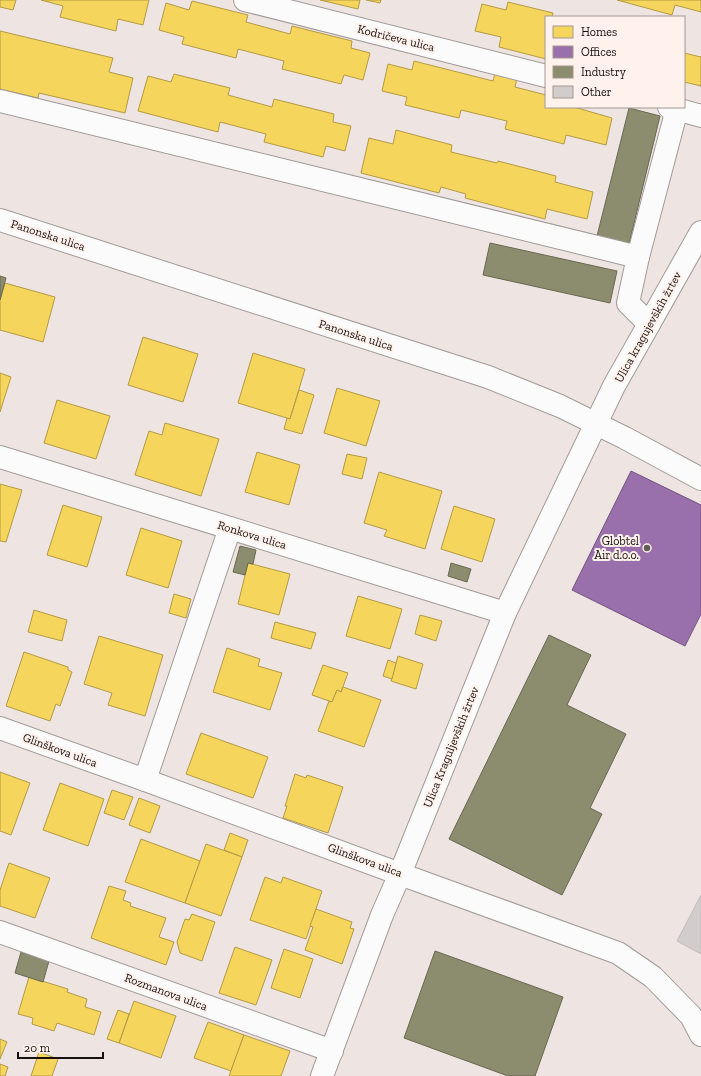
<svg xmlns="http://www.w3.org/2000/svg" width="701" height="1076" viewBox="0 0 701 1076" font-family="'Zilla Slab',serif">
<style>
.homes{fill:#f6d55c;stroke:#b39a45}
.offices{fill:#9970ab;stroke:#72547c}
.industry{fill:#8c8c6e;stroke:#696751}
.building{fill:#d2cccd;stroke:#c1bcbd}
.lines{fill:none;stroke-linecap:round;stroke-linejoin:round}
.minor-casing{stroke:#a19b98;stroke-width:24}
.tertiary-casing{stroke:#a19b98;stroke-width:24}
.minor{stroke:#fcfbfb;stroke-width:22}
.tertiary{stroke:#fcfbfb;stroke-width:22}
.poi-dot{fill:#625b58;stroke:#fff1eb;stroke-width:1.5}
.labels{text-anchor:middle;stroke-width:4;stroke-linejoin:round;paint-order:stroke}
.street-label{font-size:12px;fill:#16110e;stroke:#fff1eb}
.poi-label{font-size:12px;fill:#16110e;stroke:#fff1eb;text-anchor:end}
</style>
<rect width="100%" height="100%" fill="#eee5e2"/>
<g class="homes">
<polygon points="0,0 16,0 13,10 0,7"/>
<polygon points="41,0 149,0 143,25 118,19 116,31 60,17 63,6"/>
<polygon points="320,0 360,0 358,9"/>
<polygon points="366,0 381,0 380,3"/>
<polygon points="617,0 701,0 701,12 675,5 672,15"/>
<polygon points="192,1 248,15 246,22 290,34 292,26 352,41 351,48 370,53 363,80 344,75 341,84 282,69 284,61 238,49 236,58 182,44 184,37 159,30 166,3 189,10"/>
<polygon points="508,2 553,13 552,17 546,17 546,59 499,47 501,37 475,31 482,4 506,10"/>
<polygon points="0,31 113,58 109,72 133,78 125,113 39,93 38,98 0,89"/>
<polygon points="684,53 701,57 701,86 684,82"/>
<polygon points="414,61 493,81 495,73 517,78 515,87 546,95 546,107 574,107 612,118 606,145 566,135 564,144 505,129 507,121 461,110 459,118 405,105 407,97 382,91 388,64 412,70"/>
<polygon points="174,74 230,88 228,95 272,107 274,99 334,114 333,122 351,126 345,151 326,146 323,157 264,142 266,134 220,122 218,132 138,111 148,76 171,82"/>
<polygon points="396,130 452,145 451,152 497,163 498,161 556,176 555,182 593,192 587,219 547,209 545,219 465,198 466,194 441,187 439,193 361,173 369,138 393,144"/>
<polygon points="5,283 55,297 43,342 0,330 0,300"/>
<polygon points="143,337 198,354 183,402 128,385"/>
<polygon points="253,353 305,369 290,419 238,403"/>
<polygon points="0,373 11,377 0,412"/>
<polygon points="337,388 380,401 366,446 324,433"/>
<polygon points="299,390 314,395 302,434 284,429 287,418 290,419"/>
<polygon points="57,400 110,416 96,459 44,443"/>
<polygon points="165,423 219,439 201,496 135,475 149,431 162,435"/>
<polygon points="257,452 300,465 289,505 245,492"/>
<polygon points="347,454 367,458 362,479 342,474"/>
<polygon points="379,472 442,491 425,549 384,536 387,530 364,523"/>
<polygon points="0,484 22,490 6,542 0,541"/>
<polygon points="63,505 102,517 87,567 47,555"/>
<polygon points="454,506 495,519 482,562 441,549"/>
<polygon points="141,528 182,541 168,588 126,575"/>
<polygon points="248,563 290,574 279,615 238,604"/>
<polygon points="174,594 191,599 186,618 169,613"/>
<polygon points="358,596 402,609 390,649 346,636"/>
<polygon points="34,610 67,620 62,641 28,632"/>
<polygon points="420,615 442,621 436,641 415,634"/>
<polygon points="275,622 316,633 311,649 271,638"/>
<polygon points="99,636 163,655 145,716 108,705 112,693 84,684"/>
<polygon points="227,648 260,659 258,666 282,673 270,710 213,692"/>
<polygon points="24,652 68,667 68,670 72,672 60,706 56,704 50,721 6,706"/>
<polygon points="398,656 423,664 416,689 391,681"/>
<polygon points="388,660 396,663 392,679 383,676"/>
<polygon points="323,665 348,673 341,692 337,690 332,702 312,695"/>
<polygon points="343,687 381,700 364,747 318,731 329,701 332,702 337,690 341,692"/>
<polygon points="201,733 268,757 253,798 186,774"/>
<polygon points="0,772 30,783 11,835 0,831"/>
<polygon points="295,774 306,778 307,775 343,787 328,833 283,818 287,806 285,806"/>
<polygon points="60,783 104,799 88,846 43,830"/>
<polygon points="112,790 133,797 124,820 104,813"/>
<polygon points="139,798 160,806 150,833 129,825"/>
<polygon points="230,833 248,840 242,857 224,850"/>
<polygon points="141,839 200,861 185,903 125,882"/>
<polygon points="206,844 242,857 221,916 185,903"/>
<polygon points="9,863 50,878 35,918 0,906 0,890"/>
<polygon points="265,877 281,883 283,877 322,891 306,939 250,920"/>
<polygon points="109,886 126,891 123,900 131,903 130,906 166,918 159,937 174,942 166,965 91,938"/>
<polygon points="316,909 352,922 350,928 354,929 342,964 305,950 313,927 310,926"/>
<polygon points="192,914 215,922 202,961 180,953 177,942 185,919 189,920"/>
<polygon points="235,947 272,960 256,1005 219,993"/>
<polygon points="284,949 313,959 300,998 271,988"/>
<polygon points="29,977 68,989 67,992 87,999 85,1007 101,1012 94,1035 57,1023 54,1031 32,1024 33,1018 18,1014"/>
<polygon points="134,1001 176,1016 161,1058 119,1043"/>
<polygon points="118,1010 129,1014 119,1043 107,1039"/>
<polygon points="208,1022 244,1035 231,1071 194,1058"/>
<polygon points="244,1035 290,1051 281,1076 229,1076"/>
<polygon points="0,1039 7,1042 0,1059"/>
<polygon points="39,1052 58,1059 52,1076 31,1076"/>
<polygon points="0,1064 8,1067 5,1076 0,1076"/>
</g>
<polygon class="offices" points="631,471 701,505 701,614 685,646 572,590"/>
<g class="industry">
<polygon points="629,108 660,116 629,244 597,236"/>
<polygon points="490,243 617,271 610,303 483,275"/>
<polygon points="0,276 6,278 0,300"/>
<polygon points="240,546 256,550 253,564 248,563 245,575 233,572"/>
<polygon points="451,563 471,569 467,582 448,576"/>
<polygon points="549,635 591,655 567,705 626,734 590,808 602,814 562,895 449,839"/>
<polygon points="435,951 563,997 535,1076 508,1076 404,1038"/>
<polygon points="21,952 49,961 43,982 15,973"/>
</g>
<polygon class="building" points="701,895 701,954 677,941"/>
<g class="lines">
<defs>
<g id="minor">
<polyline points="245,0 546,76"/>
<polyline points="0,101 638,257"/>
<polyline points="669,107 701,116"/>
<polyline points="649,324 628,303 638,257 677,109"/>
<polyline points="0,457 505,613"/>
<polyline points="0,728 145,780 400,874 618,953 653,977 691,1016 701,1035"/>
<polyline points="145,780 230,528"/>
<polyline points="0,932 332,1051"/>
<polyline points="322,1076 382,915 400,874 505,613 614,386 701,232"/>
</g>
<polyline id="tertiary" points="0,220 488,377 560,406 625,438 701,479"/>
</defs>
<use href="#minor" class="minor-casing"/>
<use href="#tertiary" class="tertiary-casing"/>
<use href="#minor" class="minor"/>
<use href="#tertiary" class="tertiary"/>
</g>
<circle class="poi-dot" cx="647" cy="548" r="4"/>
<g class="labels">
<g class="street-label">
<text transform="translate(396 38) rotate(14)" y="4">Kodričeva ulica</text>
<text transform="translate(48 235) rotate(18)" y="4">Panonska ulica</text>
<text transform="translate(648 327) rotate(-61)" y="4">Ulica kragujevških žrtev</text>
<text transform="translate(356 335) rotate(18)" y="4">Panonska ulica</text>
<text transform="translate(252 535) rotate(17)" y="4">Ronkova ulica</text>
<text transform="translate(451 747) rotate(-68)" y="4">Ulica Kraguljevških žrtev</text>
<text transform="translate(60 750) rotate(20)" y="4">Glinškova ulica</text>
<text transform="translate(365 860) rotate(20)" y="4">Glinškova ulica</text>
<text transform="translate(166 992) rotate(20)" y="4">Rozmanova ulica</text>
</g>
<g class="poi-label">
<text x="639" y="545">Globtel<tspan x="639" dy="14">Air d.o.o.</tspan></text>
</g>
</g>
<rect x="545" y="16" width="140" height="92" fill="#fff1eb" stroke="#a29793"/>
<rect x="553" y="26" width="20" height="12" fill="#f6d55c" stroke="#a29793"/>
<text x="581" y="36" font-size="12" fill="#16110e">Homes</text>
<rect x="553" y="46" width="20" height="12" fill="#9970ab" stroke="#a29793"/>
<text x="581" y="56" font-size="12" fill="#16110e">Offices</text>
<rect x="553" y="66" width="20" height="12" fill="#8c8c6e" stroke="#a29793"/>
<text x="581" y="76" font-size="12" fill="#16110e">Industry</text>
<rect x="553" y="86" width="20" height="12" fill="#d2cccd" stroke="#a29793"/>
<text x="581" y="96" font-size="12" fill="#16110e">Other</text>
<path d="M18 1052v6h85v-6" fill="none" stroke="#16110e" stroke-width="2"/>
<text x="24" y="1052" font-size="12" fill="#16110e" stroke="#fff1eb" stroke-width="3" paint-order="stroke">20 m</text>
</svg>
